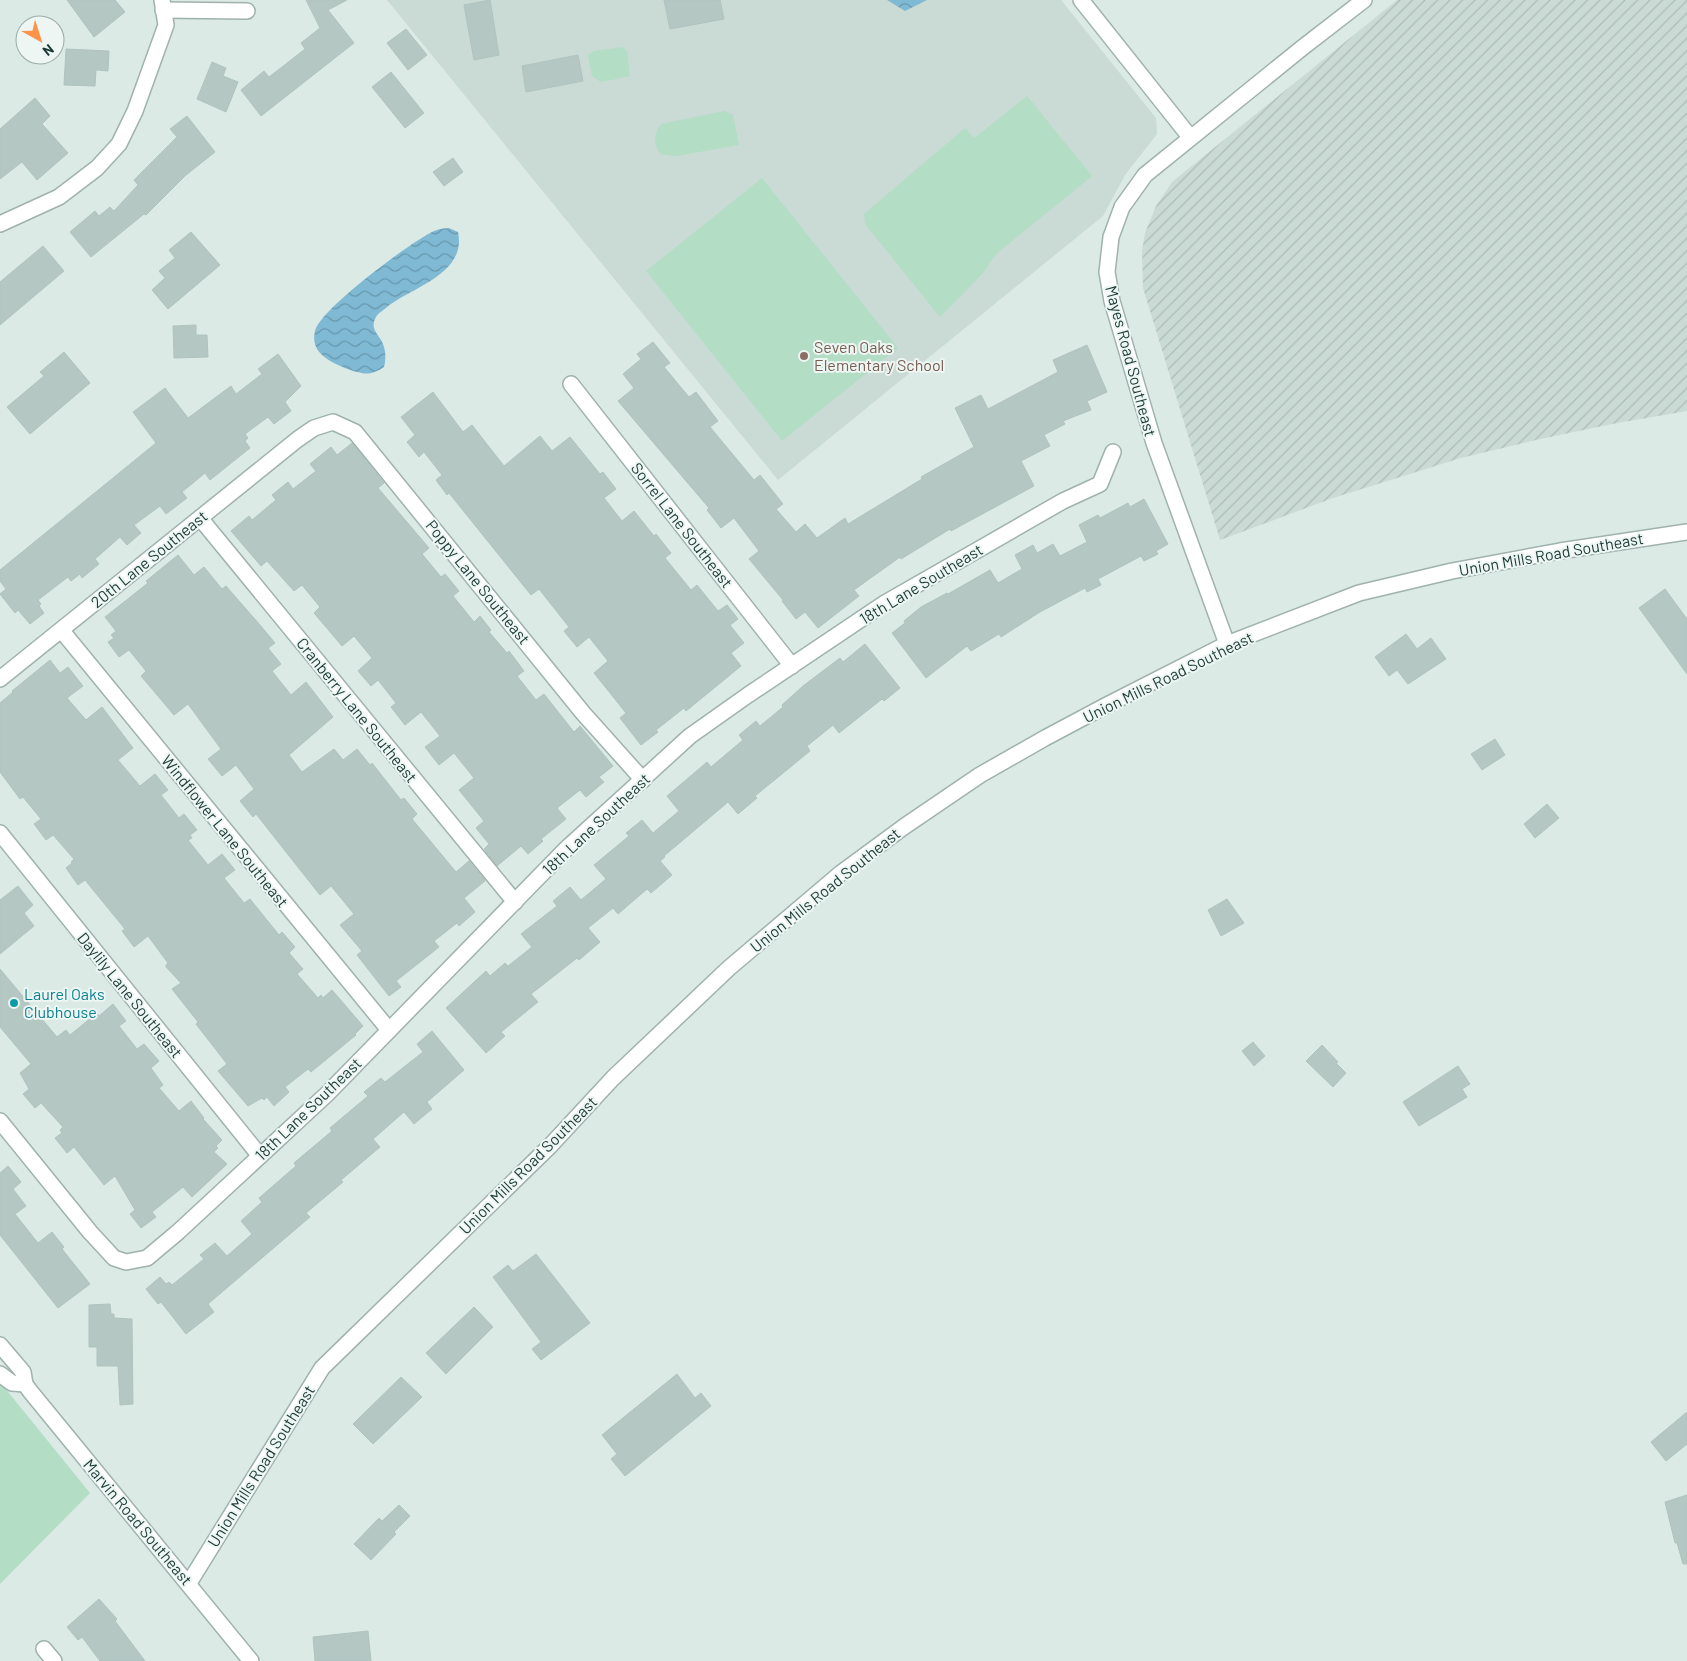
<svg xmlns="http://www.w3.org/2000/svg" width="1687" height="1661" viewBox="0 0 1687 1661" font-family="Barlow,sans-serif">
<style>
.built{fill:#cadad5}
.industrial{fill:url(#industrial-furrows)}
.green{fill:#b3ddc5}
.water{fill:url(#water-waves)}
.building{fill:#b5c7c2;stroke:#afc4be}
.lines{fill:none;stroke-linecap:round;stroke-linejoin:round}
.minor-casing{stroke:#9fb2ae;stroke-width:18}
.tertiary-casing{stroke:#9fb2ae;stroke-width:18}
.minor{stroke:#fff;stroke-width:15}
.tertiary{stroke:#fff;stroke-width:15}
.education-dot{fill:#8d6e63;stroke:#edf6f3;stroke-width:2}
.culture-dot{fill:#0f9aa8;stroke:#edf6f3;stroke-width:2}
.labels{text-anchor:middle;stroke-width:4;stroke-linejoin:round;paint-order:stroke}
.education-label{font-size:16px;fill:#785e54;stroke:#edf6f3;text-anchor:start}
.street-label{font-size:16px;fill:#1d3a37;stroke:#edf6f3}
.culture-label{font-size:16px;fill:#0d838f;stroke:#edf6f3;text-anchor:start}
</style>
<defs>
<pattern id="industrial-furrows" width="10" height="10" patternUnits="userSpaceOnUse" patternTransform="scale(1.25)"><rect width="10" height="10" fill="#cadad5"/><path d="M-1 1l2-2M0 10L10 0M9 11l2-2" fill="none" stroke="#adbcb7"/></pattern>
<pattern id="water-waves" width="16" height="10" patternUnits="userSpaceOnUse" patternTransform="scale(1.25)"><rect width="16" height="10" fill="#7fb9d4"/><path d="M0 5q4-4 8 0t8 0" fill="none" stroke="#6797ad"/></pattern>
</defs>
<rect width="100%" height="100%" fill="#dceae6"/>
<polygon class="built" points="387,0 1061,0 1156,118 1157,134 1125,175 1103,216 778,480"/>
<polygon class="industrial" points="1397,0 1687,0 1687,411 1612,424 1536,440 1461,458 1333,498 1220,540 1143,288 1142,251 1145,233 1156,206 1172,182"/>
<g class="green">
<polygon points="623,47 627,51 630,76 601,82 592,76 588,55 594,51"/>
<polygon points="1027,96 1092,176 996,254 983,273 940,317 865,224 864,214 965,128 974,138"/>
<path d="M725,111L733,115L739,145L676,156L660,154C654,144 653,134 661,124Z"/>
<polygon points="762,178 898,348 782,441 646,271"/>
<polygon points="0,1382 90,1493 0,1584"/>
</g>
<g class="water">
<polygon points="887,0 927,0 905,11"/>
<path d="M449,228L458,232C467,274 412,287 387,307C384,310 378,313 376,317C369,329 379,334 383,344C386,352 386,359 384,367C369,377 362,374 345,368C328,361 310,352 315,331C319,310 412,241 434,231C438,229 444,228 449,228Z"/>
</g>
<g class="building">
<polygon points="67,0 115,0 125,12 94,37"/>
<polygon points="306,0 347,0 328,10 354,43 261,116 241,90 264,71 269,77 282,67 305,49 301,43 320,28"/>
<polygon points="490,0 499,55 474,60 464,5"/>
<polygon points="664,0 720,0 724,19 670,29"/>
<polygon points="406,29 427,55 408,70 387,43"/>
<polygon points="66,49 109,51 108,71 96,70 95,86 64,85"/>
<polygon points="578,55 583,81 526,92 522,66"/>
<polygon points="212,62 226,68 223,76 238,82 226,112 197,99"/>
<polygon points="391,72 424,113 405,128 372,87"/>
<polygon points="35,98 50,116 42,124 68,153 37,180 22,162 0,179 0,129"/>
<polygon points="187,116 215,152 186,175 146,215 144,214 91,257 70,232 95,211 99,216 110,207 114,211 138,185 134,180 177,137 170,129"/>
<polygon points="453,158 463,172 444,186 433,172"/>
<polygon points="191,232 220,265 168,309 152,290 165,278 159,271 175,258 169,250"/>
<polygon points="43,246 64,271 0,325 0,282"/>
<polygon points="196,325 196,335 207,335 208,357 174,358 173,326"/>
<polygon points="653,342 670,363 664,367 689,397 696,392 718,421 710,427 754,480 760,475 783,504 776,509 796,532 805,524 817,538 845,518 848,524 922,479 921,477 974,447 955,408 981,395 988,409 1058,372 1053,360 1087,345 1107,392 1087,401 1091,410 1063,421 1065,424 1044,435 1050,446 1021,461 1034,486 951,531 950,529 901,559 900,557 854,590 859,596 818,628 805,612 796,619 782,601 783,600 749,559 759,551 734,518 721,528 707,510 709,508 618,401 634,388 623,374 641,359 637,354"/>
<polygon points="64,352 90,383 30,434 7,407 44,376 40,372"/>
<polygon points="278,354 301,386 285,402 291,411 274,424 268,417 245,434 248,438 245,441 250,448 210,480 205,473 182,492 187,498 166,514 160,506 134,525 141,533 127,545 120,537 95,559 99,564 82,578 80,574 71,581 68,577 38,600 41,604 39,606 44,613 30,624 18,610 15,613 0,594 6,589 0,581 0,570 156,443 133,412 165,388 188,418 231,386 236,394 262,374 258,369"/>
<polygon points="433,392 463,432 472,425 504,466 540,436 552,451 570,437 600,474 603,472 616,489 604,498 622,521 634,511 654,536 656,534 671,553 665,558 691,590 697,585 718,611 727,605 738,619 730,625 744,643 731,653 741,666 686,711 684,708 656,730 658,732 641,745 620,718 626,713 594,673 608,661 589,637 577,647 564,631 569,627 539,589 531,595 449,493 447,495 436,480 442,475 424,452 419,457 407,442 415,435 401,417"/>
<polygon points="352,443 384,483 378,488 429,548 422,554 441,577 445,574 459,591 453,596 474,622 480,616 491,630 489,632 507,653 509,651 524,671 517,676 536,700 544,694 574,732 580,726 613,766 599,777 604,782 586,797 580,790 557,808 566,819 541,839 543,841 528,854 521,846 497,866 484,849 489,844 476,828 484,821 459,790 474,778 454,753 439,765 425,747 440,736 421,712 405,725 391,707 396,703 378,680 371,686 358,671 372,658 354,636 342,646 314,613 320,607 302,585 294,591 267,561 261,566 231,531 249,516 252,520 276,500 272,495 288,482 293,489 316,471 310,464 331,447 337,455"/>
<polygon points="1144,499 1168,544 1156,551 1158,554 1144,561 1141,556 1098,579 1101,585 1087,592 1085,588 1040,612 1001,637 999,634 971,651 967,646 926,678 892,633 905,623 904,621 921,607 947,593 948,594 990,570 998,583 1022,569 1015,555 1033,545 1037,553 1053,544 1060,556 1087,542 1079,525 1098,515 1100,518 1128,503 1130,507"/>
<polygon points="178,555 194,575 204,567 222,589 226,586 260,625 275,643 268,648 281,664 272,671 291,695 306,682 333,717 289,755 302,772 334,749 343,760 357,749 370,765 372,763 401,800 404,798 417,814 412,819 456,872 469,861 483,878 485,881 464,898 475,912 459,926 457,923 434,941 439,947 396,981 401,987 389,996 357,955 362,951 340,925 354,914 331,886 320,895 256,814 253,817 240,801 254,789 236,765 222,776 208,759 221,749 188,704 174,715 141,676 146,671 129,650 119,657 108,642 114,638 111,635 116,631 105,617 148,583 146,581"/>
<polygon points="1665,589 1687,619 1687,674 1639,608"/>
<polygon points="1406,634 1417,649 1431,638 1446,659 1408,684 1397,670 1389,676 1375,657"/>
<polygon points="865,644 900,688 884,701 882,699 839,733 833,725 807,746 810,751 755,796 757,798 738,814 728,802 664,856 665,857 660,861 672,875 651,893 647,889 618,914 613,908 588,928 600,942 579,960 577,958 531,994 538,1002 501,1032 505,1036 486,1053 446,1008 486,971 490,976 505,963 508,966 532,947 521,934 557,906 553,901 570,887 581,900 606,879 594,865 629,836 626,833 642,820 653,833 679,811 667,796 686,780 707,762 711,767 743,740 739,735 756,721 760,726 783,707 782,705 803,686 840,658 843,662"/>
<polygon points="50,660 60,673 68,667 83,686 67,698 86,720 102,707 133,748 118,760 140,786 155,774 168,790 161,795 179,818 184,814 197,830 190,835 192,838 188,840 208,865 222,854 235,870 224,878 244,903 250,899 279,935 282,932 295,947 289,953 303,969 297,974 318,998 321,995 323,998 332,990 363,1026 355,1034 356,1035 311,1072 308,1069 285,1087 289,1092 274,1106 267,1097 264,1100 262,1098 248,1106 218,1071 227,1064 196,1024 198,1022 172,989 181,983 166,967 166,965 168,963 148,936 134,947 122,931 125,929 85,880 78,885 66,868 72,863 71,862 74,859 53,835 46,840 34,824 41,819 23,797 20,799 0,772 0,703 13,692 12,691"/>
<polygon points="1495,739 1505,755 1482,770 1471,754"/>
<polygon points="1547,804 1559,818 1535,838 1524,824"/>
<polygon points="18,886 33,905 24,913 34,926 0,954 0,900"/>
<polygon points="1227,899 1244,923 1221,936 1208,910"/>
<polygon points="0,969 57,1037 66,1030 70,1035 97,1013 99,1016 113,1004 126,1021 119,1026 137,1049 144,1044 159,1061 151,1068 163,1085 159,1088 179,1111 191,1101 204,1118 203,1119 222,1140 216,1146 218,1148 214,1152 227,1164 192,1197 183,1187 152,1212 156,1217 141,1228 130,1214 135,1210 115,1176 104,1185 74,1147 67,1153 55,1138 62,1133 60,1130 63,1127 41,1103 35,1108 23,1094 29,1089 20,1073 31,1064 0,1027"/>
<polygon points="432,1031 464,1070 427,1102 432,1109 414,1124 404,1112 373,1139 380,1147 341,1180 343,1182 306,1213 310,1217 208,1304 214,1312 186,1334 161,1302 158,1304 146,1289 160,1277 166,1284 169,1282 172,1285 204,1259 200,1255 215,1243 227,1256 252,1234 241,1221 262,1202 259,1198 296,1166 294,1163 332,1131 330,1128 368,1096 364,1092 381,1078 385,1082 423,1052 417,1044"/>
<polygon points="1253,1042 1265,1056 1254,1066 1242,1051"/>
<polygon points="1322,1045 1338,1062 1336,1063 1346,1073 1333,1087 1306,1061"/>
<polygon points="1458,1066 1470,1084 1462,1089 1467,1097 1419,1126 1403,1102"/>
<polygon points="8,1166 21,1182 13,1189 26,1206 15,1214 38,1243 52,1232 64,1247 62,1249 90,1284 58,1308 0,1235 0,1173"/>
<polygon points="536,1254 590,1323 541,1360 532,1349 541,1342 493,1277 508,1265 513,1271"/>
<polygon points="110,1304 111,1314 114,1314 114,1318 132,1319 133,1404 120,1405 118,1366 97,1366 97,1347 89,1347 89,1305"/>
<polygon points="474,1307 493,1327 446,1374 426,1353"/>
<polygon points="677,1374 695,1398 701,1393 711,1406 625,1476 611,1459 617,1454 602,1435"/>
<polygon points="401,1377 422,1397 373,1444 353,1424"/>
<polygon points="1687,1412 1687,1444 1666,1461 1651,1442"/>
<polygon points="1687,1495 1687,1564 1683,1564 1677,1543 1675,1543 1665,1502"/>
<polygon points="399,1505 410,1516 394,1532 396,1534 371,1560 354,1544 379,1518 382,1521"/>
<polygon points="99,1599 117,1619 115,1621 145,1661 100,1661 82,1637 78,1640 67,1627"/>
<polygon points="368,1631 371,1661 315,1661 313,1637"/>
</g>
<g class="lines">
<defs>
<g id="minor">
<polyline points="1081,0 1190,137"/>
<polyline points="163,10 247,11"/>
<polyline points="0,224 59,197 97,168 119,144 135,111 166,25 162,0"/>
<polyline points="571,384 792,666"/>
<polyline points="200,518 515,902"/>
<polyline points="62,631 389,1030"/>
<polyline points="1227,644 1154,443 1112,301 1107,272 1111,237 1122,207 1145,175 1302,48 1364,0"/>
<polyline points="0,679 298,439 314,428 333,422 355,432 583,713 643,780"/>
<polyline points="0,833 260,1156"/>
<polyline points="0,1121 90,1232 114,1258 126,1262 147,1258 178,1232 327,1094 566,849 690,736 748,695 885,603 1063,501 1100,484 1113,452"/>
<polyline points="44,1649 54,1661"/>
</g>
<g id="tertiary">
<path d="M0,1345L23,1372L25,1384L30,1391C103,1481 177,1571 251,1661"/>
<polyline points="0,1374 12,1383 25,1384"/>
<polyline points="189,1583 322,1368 550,1146 613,1078 729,968 841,873 905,826 980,775 1045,738 1107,705 1227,644 1359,593 1452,571 1560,551 1687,532"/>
</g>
</defs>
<use href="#minor" class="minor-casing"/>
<use href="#tertiary" class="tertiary-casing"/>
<use href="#minor" class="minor"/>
<use href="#tertiary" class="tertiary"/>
</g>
<circle class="education-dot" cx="804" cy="356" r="5"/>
<circle class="culture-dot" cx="14" cy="1003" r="5"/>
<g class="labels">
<g class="education-label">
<text x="814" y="353">Seven Oaks<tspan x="814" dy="18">Elementary School</tspan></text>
</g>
<g class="street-label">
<text transform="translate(1131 361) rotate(75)" y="6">Mayes Road Southeast</text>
<text transform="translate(682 525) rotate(52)" y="6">Sorrel Lane Southeast</text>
<text transform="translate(1551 554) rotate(-10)" y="6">Union Mills Road Southeast</text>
<text transform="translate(149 559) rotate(-39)" y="6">20th Lane Southeast</text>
<text transform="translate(478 582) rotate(51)" y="6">Poppy Lane Southeast</text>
<text transform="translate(921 584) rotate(-31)" y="6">18th Lane Southeast</text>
<text transform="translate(1168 677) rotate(-26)" y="6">Union Mills Road Southeast</text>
<text transform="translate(357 710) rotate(51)" y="6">Cranberry Lane Southeast</text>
<text transform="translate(596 824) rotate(-43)" y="6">18th Lane Southeast</text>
<text transform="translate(225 831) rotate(51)" y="6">Windflower Lane Southeast</text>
<text transform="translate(825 890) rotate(-39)" y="6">Union Mills Road Southeast</text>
<text transform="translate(130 995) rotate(51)" y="6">Daylily Lane Southeast</text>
<text transform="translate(308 1109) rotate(-44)" y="6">18th Lane Southeast</text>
<text transform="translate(528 1165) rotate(-45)" y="6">Union Mills Road Southeast</text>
<text transform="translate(261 1466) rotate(-58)" y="6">Union Mills Road Southeast</text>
<text transform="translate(138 1522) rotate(50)" y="6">Marvin Road Southeast</text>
</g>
<g class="culture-label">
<text x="24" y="1000">Laurel Oaks<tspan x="24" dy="18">Clubhouse</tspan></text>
</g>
</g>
<g transform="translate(40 40) rotate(141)"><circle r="24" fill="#edf6f3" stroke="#9aaba8"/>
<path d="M0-4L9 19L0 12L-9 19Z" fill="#fb9349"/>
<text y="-8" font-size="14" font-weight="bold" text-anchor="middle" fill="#1d3a37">N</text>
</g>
</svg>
